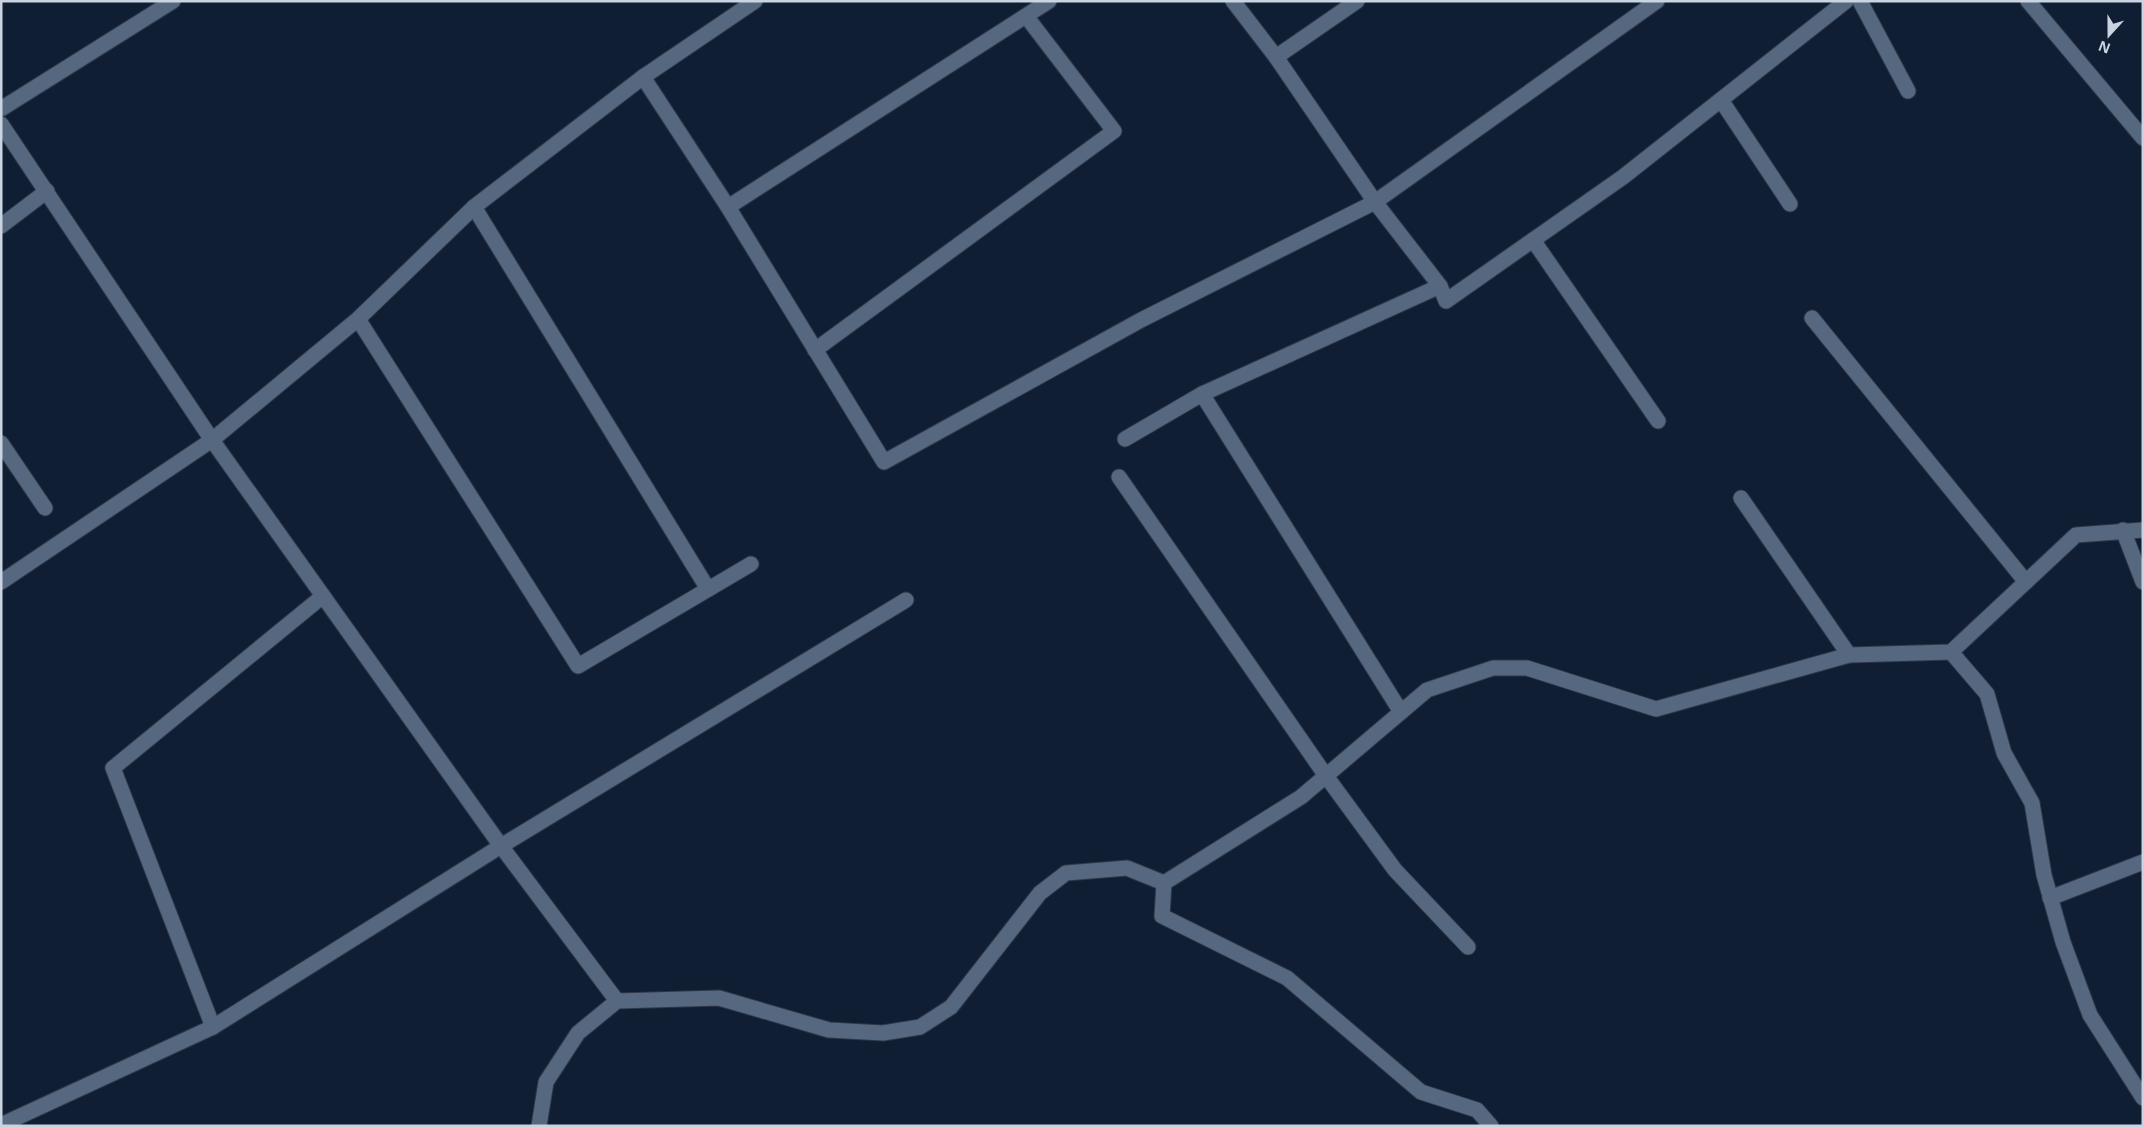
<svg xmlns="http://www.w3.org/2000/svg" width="2144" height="1127" viewBox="0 0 2144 1127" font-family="'Noto Sans',sans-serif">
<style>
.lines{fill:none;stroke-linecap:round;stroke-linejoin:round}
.street-casing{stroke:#303849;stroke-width:17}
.street{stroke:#566880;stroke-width:15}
</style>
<rect width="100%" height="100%" fill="#0f1e32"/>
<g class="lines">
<defs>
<g id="street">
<polyline points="1233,1 1276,57 1375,202 1440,286"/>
<polyline points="1860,1 1908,91"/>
<polyline points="2028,1 2143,138"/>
<polyline points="1276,57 1357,1"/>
<polyline points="643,77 728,207 884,462 1141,320 1375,202 1657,1"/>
<polyline points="1721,100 1790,204"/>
<polyline points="1,109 173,1"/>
<polyline points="1,124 212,440 501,846 617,1001"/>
<polyline points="474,207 708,589"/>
<polyline points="728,207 1049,1"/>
<polyline points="1,226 47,191"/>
<polyline points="1533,240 1658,421"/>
<polyline points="1812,318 2026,582"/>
<polyline points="358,319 578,666 751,564"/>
<polyline points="815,350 1114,131 1026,16"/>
<polyline points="1125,439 1202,394"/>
<polyline points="1,443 45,508"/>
<polyline points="1119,477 1326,776 1395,870 1468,947"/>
<polyline points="1741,498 1849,655"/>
<polyline points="2123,530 2143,582"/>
<polyline points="1,582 212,440 358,319 474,207 643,77 755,1"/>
<polyline points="1951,652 1987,694 2004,753 2032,803 2044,875 2063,942 2090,1015 2143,1098"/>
<polyline points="1401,712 1202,394 1440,286 1446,301 1623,177 1846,1"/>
<polyline points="1164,883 1162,916 1287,978 1421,1092 1477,1110 1491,1126"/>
<polyline points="2050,898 2143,862"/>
<polyline points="213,1027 113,768 323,596"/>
<polyline points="1,1125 213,1027 501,846 906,600"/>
<polyline points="539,1126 546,1082 578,1033 617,1001 719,998 829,1030 883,1033 920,1027 951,1007 1040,893 1066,873 1127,868 1164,883 1301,797 1427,690 1493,668 1527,668 1656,709 1849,655 1951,652 2076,535 2143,530"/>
</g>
</defs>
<use href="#street" class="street-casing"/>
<use href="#street" class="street"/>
</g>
<rect width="2144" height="1127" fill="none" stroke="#c9d3e1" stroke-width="5"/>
<g transform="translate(2109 35) rotate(201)" stroke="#0f1e32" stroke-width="4" paint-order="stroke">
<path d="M0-4L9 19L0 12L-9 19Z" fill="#c9d3e1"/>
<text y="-8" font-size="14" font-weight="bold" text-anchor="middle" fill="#c9d3e1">N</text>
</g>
</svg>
